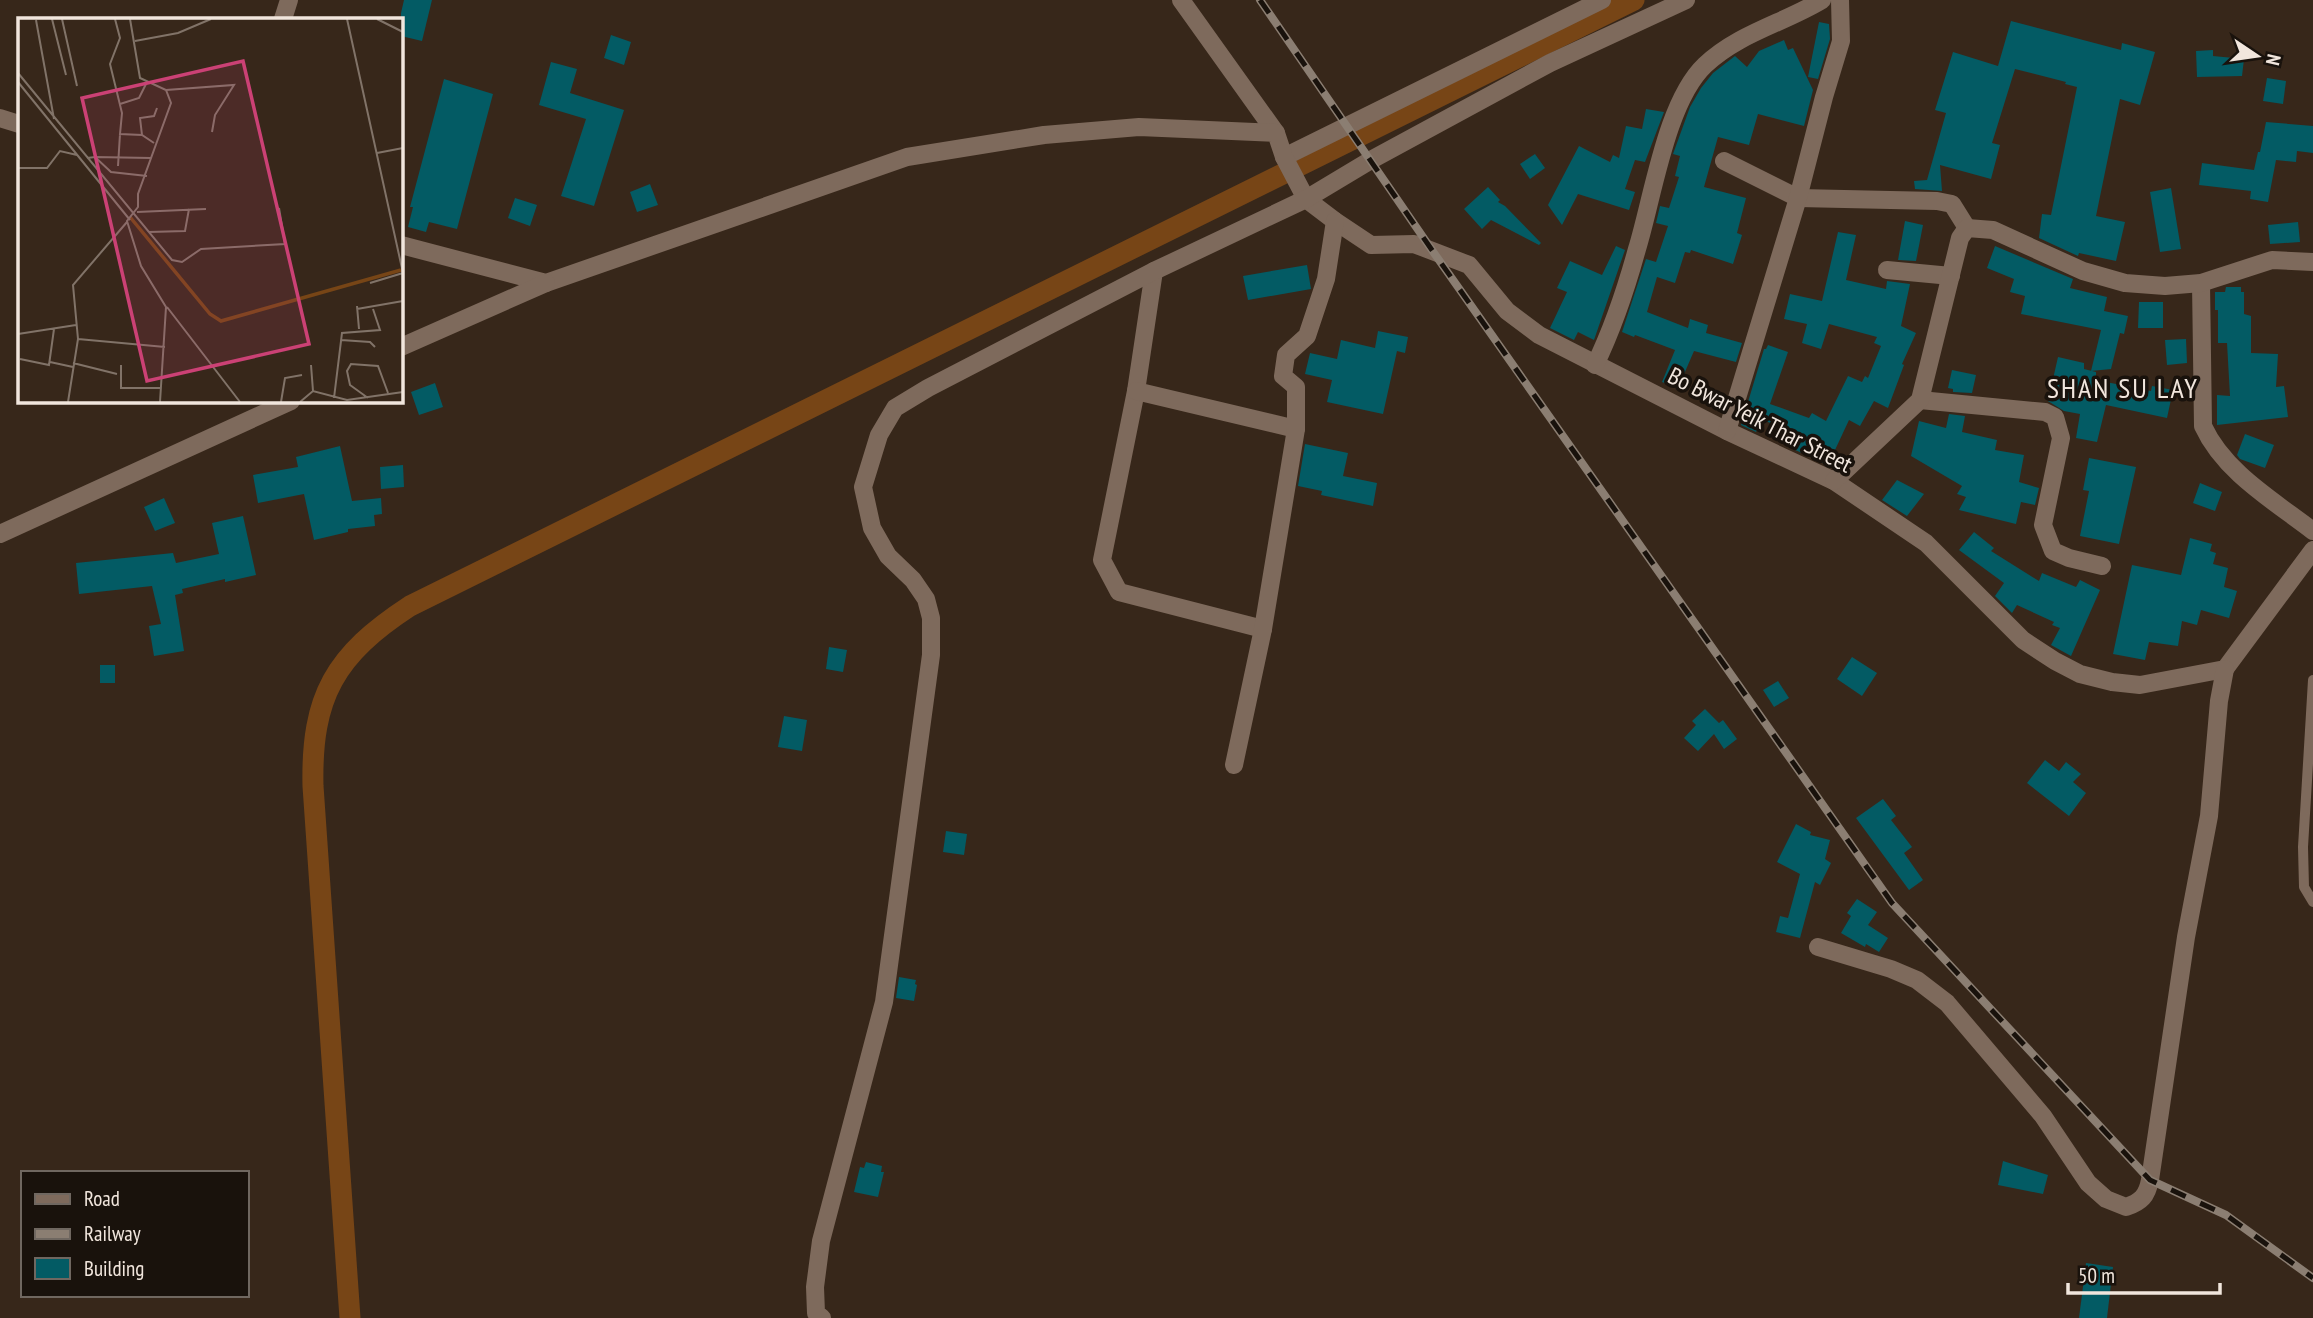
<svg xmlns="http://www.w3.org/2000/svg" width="2313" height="1318" viewBox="0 0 2313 1318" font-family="'PT Sans Narrow',sans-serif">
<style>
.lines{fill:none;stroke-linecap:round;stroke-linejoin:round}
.canal{stroke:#774516;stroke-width:21}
.building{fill:#035b64}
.lane{stroke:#7e6a5c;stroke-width:10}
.street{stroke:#7e6a5c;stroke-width:18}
.rail-casing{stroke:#8b7e72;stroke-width:8}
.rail{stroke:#19120c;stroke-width:5;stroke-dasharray:16;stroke-linecap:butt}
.labels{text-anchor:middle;stroke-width:7;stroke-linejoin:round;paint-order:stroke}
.street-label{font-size:24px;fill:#f1e6dd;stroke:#19120c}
.quarter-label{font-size:28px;letter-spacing:2px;fill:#f1e6dd;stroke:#19120c}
.inset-river{fill:none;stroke:#774516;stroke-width:3.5}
.inset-road{fill:none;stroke:#817368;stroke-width:2}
.view{fill:#cb4175;fill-opacity:0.15;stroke:#cb4175;stroke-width:3.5}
.inset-edge{fill:none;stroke:#f1e6dd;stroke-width:3.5}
</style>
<rect width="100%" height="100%" fill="#37271a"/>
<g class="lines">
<path class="canal" d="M350,1318L313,786C311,696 335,655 410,606L1634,0"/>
</g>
<g class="building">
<polygon points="404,0 432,0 422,41 401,36 401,13"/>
<polygon points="2011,21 2121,50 2122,43 2155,52 2140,105 2120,99 2096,216 2125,222 2116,261 2079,253 2078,256 2039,238 2042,214 2051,215 2077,87 2065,84 2066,82 2015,69 1992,143 2000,145 1991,179 1940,165 1942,191 1915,189 1914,181 1927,180 1946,113 1935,110 1953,52 1998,66"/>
<polygon points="1819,22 1829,24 1830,39 1818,79 1808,77"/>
<polygon points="611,35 631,42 624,65 604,58"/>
<polygon points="1784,40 1788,50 1793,48 1813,90 1804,126 1758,114 1749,145 1718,137 1704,187 1746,198 1737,233 1742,235 1733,264 1691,250 1690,253 1685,252 1675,283 1657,277 1647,312 1688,328 1690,319 1708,325 1706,333 1742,343 1736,362 1694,351 1678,388 1662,382 1675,350 1635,335 1634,337 1622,332 1646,259 1656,262 1668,226 1656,223 1660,206 1669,208 1679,177 1675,176 1680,156 1673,154 1690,107 1701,88 1713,73 1735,56 1747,67 1759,51"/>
<polygon points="2213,50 2213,56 2244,59 2242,76 2197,77 2196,51"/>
<polygon points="551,62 577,69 570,93 624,110 594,206 561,196 586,119 539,105"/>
<polygon points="2267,78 2286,81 2283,104 2263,101"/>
<polygon points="444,79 493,94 457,229 429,222 426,232 408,227 413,207 410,207"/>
<polygon points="1646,109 1664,112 1645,162 1635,160 1625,189 1635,192 1629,210 1578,194 1562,225 1548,205 1579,146 1610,162 1613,155 1619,158 1626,126 1642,129"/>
<polygon points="2266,122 2313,126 2313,153 2297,151 2296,162 2276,160 2268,202 2250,199 2251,191 2199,185 2202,163 2254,170 2258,152 2260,152"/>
<polygon points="1535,154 1545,168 1530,179 1520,164"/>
<polygon points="650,184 658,205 637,212 630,192"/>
<polygon points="1488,187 1500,200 1498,202 1505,206 1541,243 1539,245 1491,220 1482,229 1464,209"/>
<polygon points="2171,188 2181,249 2160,252 2150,192"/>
<polygon points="515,198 537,205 530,226 508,218"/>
<polygon points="1905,221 1923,225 1916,261 1898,260"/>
<polygon points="2298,222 2300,242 2270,244 2268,225"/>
<polygon points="1838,232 1856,235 1846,280 1886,289 1887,281 1910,284 1901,326 1916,333 1902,364 1904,365 1888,408 1874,401 1860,426 1849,420 1828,465 1791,448 1797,432 1765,421 1762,427 1759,426 1756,432 1741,425 1764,349 1766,349 1768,345 1788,352 1770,404 1809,418 1812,413 1826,421 1848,376 1862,382 1865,376 1868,378 1881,346 1874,343 1877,337 1829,324 1821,349 1802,343 1807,324 1784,319 1790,294 1822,301"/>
<polygon points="1616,246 1625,250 1594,340 1578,332 1574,340 1550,328 1567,292 1557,288 1570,261 1602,275"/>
<polygon points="1995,246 2073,279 2070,288 2107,297 2104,311 2128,316 2124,334 2120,333 2111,369 2091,371 2101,330 2021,314 2025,296 2010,292 2014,279 1987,268"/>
<polygon points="1307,265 1311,289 1248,300 1243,276"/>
<polygon points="2226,287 2241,287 2241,292 2244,292 2244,314 2251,316 2251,353 2278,354 2276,387 2284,386 2288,417 2217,425 2217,395 2230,396 2227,343 2218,343 2218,310 2215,310 2215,292 2225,292"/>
<polygon points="2139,302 2163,302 2163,328 2138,328"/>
<polygon points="1378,331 1408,337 1405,353 1397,351 1383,414 1327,402 1332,380 1305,374 1310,353 1337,359 1341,340 1375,348"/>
<polygon points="2186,339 2187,363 2167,365 2165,340"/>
<polygon points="2058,357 2084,363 2084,369 2096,372 2096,380 2151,391 2152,386 2173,390 2167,418 2106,405 2097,442 2076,438 2080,414 2064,411 2048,401"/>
<polygon points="1952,370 1976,375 1972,393 1953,392 1953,389 1948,388"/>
<polygon points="435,383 443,407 419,415 411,392"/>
<polygon points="1949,414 1965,416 1962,432 1997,440 1995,450 2024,455 2019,482 2039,488 2035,505 2021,502 2016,524 1959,510 1966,497 1957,494 1962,486 1911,456 1919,421 1946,428"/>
<polygon points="2245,434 2274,445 2265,468 2240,459 2237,455"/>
<polygon points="1305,444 1348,453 1343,476 1377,483 1373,506 1321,495 1322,491 1298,486"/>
<polygon points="340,446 352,501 381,498 382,514 374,515 375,526 348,529 348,532 314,540 304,494 258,503 253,475 298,467 296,457"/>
<polygon points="2089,458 2136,467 2119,544 2080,536 2089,491 2083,490"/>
<polygon points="403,465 404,487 381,489 380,467"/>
<polygon points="1897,480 1924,494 1907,516 1882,500"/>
<polygon points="2200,483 2222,492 2215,511 2193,503"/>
<polygon points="164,498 175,523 155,531 144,507"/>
<polygon points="243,516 256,575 225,582 225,579 182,589 183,593 175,595 184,651 154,656 149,626 161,624 152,586 79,594 76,563 173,553 176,563 219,554 212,523"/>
<polygon points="1974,532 1994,548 1991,551 2039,581 2042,573 2076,587 2080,580 2100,590 2071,656 2051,645 2060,628 2052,625 2054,622 2017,605 2012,613 1995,596 2004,583 1959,550"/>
<polygon points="2190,538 2212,544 2210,551 2216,553 2213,564 2228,568 2224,587 2237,591 2229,618 2201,610 2197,625 2182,621 2178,646 2149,642 2145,660 2113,654 2132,565 2181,575"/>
<polygon points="829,647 847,650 843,672 826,669"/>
<polygon points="1852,657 1877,673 1862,696 1837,679"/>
<rect x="100" y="665" width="15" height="18"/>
<polygon points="1778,681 1789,698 1774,707 1763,690"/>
<polygon points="1705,709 1719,723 1723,720 1737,739 1724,749 1714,734 1698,751 1684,738 1696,725 1692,721"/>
<polygon points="784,716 807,720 802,751 778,747"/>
<polygon points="2045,760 2059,771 2066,762 2081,774 2073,782 2086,793 2069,816 2027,783"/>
<polygon points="1883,799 1896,816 1891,820 1912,847 1904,853 1923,880 1909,890 1856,818"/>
<polygon points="1796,824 1811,832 1810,835 1830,840 1825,859 1831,863 1820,885 1815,882 1800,938 1776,932 1780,916 1788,918 1800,874 1777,862"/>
<polygon points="946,831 967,834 964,855 943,852"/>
<polygon points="1857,899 1877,912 1868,925 1888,938 1879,952 1866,944 1865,947 1841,933 1851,916 1847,913"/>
<polygon points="899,977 916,980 915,984 917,985 914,1001 896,998"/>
<polygon points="2003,1161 2048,1175 2043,1194 1998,1185"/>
<polygon points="866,1162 882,1166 881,1172 884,1172 878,1197 854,1192 860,1167 864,1168"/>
<polygon points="2086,1263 2113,1267 2107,1318 2079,1318"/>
</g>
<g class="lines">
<polyline class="lane" points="2313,680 2303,847 2304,887 2313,902"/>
<g class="street">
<polyline points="1181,0 1276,133"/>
<polyline points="283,19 289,0"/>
<polyline points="0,118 19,124"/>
<polyline points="1284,157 1602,0"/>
<polyline points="1724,161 1798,198 1937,201 1952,204 1967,228"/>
<polyline points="401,245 546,283 907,157 1044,135 1139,127 1276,133 1284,157 1306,199 1335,221 1371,245 1414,244 1469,265 1507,311 1539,335 1727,431 1834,481 1926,543 2023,640 2055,661 2080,674 2112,682 2140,685 2225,669 2313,550"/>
<polyline points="1887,270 1951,276"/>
<polyline points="1154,271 1136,391 1102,560 1119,592 1263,629"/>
<path d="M2201,283L2203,426C2224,472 2274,501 2313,531"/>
<polyline points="401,347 546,283"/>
<path d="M1595,365C1613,328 1626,289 1637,249C1653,197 1666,102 1705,65C1739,33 1784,23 1822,0"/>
<polyline points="1136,391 1296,429"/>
<polyline points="1920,400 2045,412 2055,417 2061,438 2043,525 2053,551 2069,558 2102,566"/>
<polyline points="1727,431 1798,198 1824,97 1841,41 1840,0"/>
<polyline points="1834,481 1920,400 1960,238 1967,228 1993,230 2083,271 2125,283 2165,286 2201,283 2272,260 2313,262"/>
<polyline points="0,534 291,401"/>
<polyline points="1234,765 1263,629 1296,429 1296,387 1283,376 1286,355 1307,336 1326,279 1335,221"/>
<path d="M1818,947L1891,969L1917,980L1947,1003L2043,1116L2088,1183L2106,1199L2126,1207C2141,1202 2147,1196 2150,1180L2186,937L2209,816L2219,701L2225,669"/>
<polyline points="822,1318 816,1313 815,1287 821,1241 884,1002 931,655 931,618 926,599 913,580 888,556 872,528 863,487 879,435 895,408 928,388 1154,271 1306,199 1371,160 1550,63 1686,0"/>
</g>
<defs>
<polyline id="rail" points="1260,0 1434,253 1892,903 2150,1180 2226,1215 2313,1278"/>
</defs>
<use href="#rail" class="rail-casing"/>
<use href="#rail" class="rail"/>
</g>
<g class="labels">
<g class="street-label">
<text transform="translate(1760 420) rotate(27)" y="8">Bo Bwar Yeik Thar Street</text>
</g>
<g class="quarter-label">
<text x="2123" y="398">SHAN SU LAY</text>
</g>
</g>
<g transform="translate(18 18)">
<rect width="385" height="385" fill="#37271a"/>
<path class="inset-river" d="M112,199L192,296L203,303L383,252"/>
<path class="inset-road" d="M34,1L48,57M44,1L59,68M97,1L102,20L92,46L104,95L102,116L124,117L136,125M112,1L122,60L148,72L153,85L120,176V189L109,203L123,248L148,289L142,384M329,1L385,255M359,1L385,14M18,2L36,101M117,23L160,15L193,1M0,55L154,242L164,244L183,231L267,226L261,190M0,64L112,202M148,72L216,67L197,97L194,114M102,86L121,80L129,64M124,117L122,100L136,98L139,90M359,135L385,130M76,139L133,140M69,140L77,139L93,154L129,158M100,148L102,116M0,150H29L42,133L59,137M119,194L188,191M131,214L167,213L171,191M352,265L385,255M339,288L341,311M149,289L222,384M339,291L385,283M0,316L58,307M60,321L147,329M323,322L352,324L357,329M2,341L31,347L36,311M32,344L55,349M55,345L99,356M103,347V370H143M293,347L295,373M316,380L324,315L362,312L355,291M350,380L332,367L329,353L333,346L360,348L370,375M50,384L60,321L55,267L109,204M263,384L267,360L284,357M282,384L295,373L329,382L385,374"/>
<path class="view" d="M225,43L291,326L129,363L64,80Z"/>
<rect width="385" height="385" class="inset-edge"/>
</g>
<rect x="21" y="1171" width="228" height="126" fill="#19120c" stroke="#6f6760" stroke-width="2"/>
<rect x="35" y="1194" width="35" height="10" fill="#7e6a5c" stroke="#6f6760" stroke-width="2"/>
<text x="84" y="1206" font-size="21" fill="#f1e6dd">Road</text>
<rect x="35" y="1229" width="35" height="10" fill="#8b7e72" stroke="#6f6760" stroke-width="2"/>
<text x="84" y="1241" font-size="21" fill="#f1e6dd">Railway</text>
<rect x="35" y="1258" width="35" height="21" fill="#035b64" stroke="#6f6760" stroke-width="2"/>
<text x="84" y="1276" font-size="21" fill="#f1e6dd">Building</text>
<g transform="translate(2257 56) rotate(103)" stroke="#19120c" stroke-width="5" paint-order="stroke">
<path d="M0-5L12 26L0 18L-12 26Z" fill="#f1e6dd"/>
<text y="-10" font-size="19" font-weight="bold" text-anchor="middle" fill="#f1e6dd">N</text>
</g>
<path d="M2068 1283v10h152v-10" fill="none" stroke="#f1e6dd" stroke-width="3.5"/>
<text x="2078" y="1283" font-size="21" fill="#f1e6dd" stroke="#19120c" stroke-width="5" paint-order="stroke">50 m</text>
</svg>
